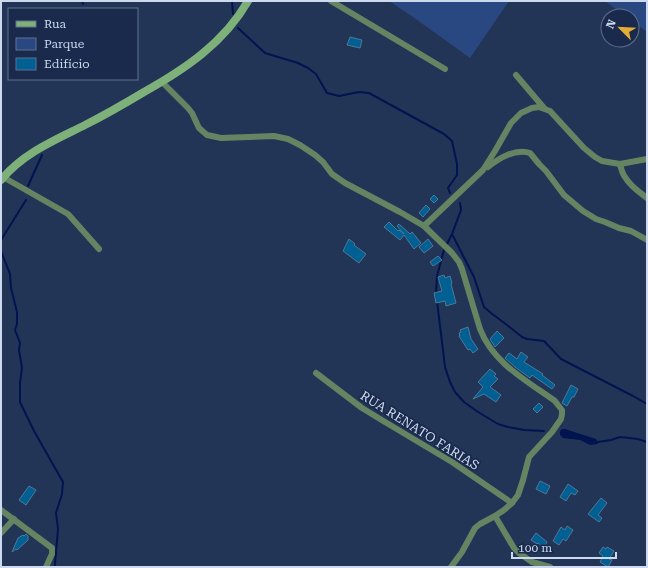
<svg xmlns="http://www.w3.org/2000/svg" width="648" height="568" viewBox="0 0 648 568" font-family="'Roboto Serif',serif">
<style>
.green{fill:#294780}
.water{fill:#001450}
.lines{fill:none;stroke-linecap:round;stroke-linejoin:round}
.stream{stroke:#001450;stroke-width:2}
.building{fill:#005f93;stroke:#507897}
.minor{stroke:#658562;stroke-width:6}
.secondary{stroke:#7eb179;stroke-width:8}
.labels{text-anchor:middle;stroke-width:3.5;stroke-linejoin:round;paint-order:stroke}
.street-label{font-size:13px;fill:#ccd9ee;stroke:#192a4c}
</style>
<rect width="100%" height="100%" fill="#233557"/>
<g class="green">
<polygon points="389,1 509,1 470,58 413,17"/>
<polygon points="605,1 647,1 647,32 632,21 632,16 625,16"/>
</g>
<polygon class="water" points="562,429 565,429 596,439 598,442 598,444 590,445 580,440 563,438 560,435 560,431"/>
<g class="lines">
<g class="stream">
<polyline points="82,1 83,4"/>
<polyline points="232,1 233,14"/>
<polyline points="238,28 265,53 298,63 308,68 316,74 327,93 339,96 359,92 369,93 444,134 452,141 457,164 457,175 448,188 450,193"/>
<polyline points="28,186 42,155"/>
<polyline points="460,203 461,210 452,234 474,277 484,307 491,313 507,325 522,337 527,339 544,341 561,359 633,396 647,404"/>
<polyline points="1,240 26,200"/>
<polyline points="447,244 452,234"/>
<polyline points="1,251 10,274 11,288 17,312 17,324 15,330 20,343 19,350 22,368 20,383 20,402 34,431 63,482 62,494 56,513 58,529 55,564 55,567"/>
<polyline points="436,294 437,276 444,250"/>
<polyline points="437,301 445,367 450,382 455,392 464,402 478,412 498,424 508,427 524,430 544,431"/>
<polyline points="598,442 611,440 620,437 638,439 647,442"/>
</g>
</g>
<g class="building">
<polygon points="350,37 362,40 360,48 347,45"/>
<polygon points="434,195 438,199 434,203 430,199"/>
<polygon points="426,205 430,209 423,217 419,213"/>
<polygon points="389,222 398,231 399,230 404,234 397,226 399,224 410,234 412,232 421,243 414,249 404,235 400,240 384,227"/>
<polygon points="349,239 355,244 354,245 366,254 359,263 343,251"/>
<polygon points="428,239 433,246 424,253 419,247"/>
<polygon points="438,256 442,260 433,266 430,262"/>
<polygon points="444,275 445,278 450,276 452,283 451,284 456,303 446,306 445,301 436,303 434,293 442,291 438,277"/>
<polygon points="468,327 471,339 478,349 473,353 470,349 468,350 459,336 460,336 459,333 461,332 460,330"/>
<polygon points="497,331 504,338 495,347 490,339"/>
<polygon points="521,352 528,357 524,362 543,374 542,375 555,385 552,389 532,375 530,378 515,367 505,358 509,353 517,359"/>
<polygon points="490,369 496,374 494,376 498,379 490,387 501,395 496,402 484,394 473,399 483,387 478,382"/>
<polygon points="571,385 578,389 574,397 572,397 567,406 562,403"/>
<polygon points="539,403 543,407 537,413 533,409"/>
<polygon points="540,481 550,486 546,494 536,489"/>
<polygon points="568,484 578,491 575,495 571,493 566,501 560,497"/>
<polygon points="29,486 36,490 26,505 19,500"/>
<polygon points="601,498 607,503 598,515 602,518 599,522 588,514"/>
<polygon points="567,526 573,530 566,541 563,539 559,545 553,541 561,527 565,530"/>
<polygon points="536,533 547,542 544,547 538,543 537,544 531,540"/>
<polygon points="26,534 28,536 28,540 17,550 16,549 12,552 18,538 23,535 24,536"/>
<polygon points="603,547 606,549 607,547 614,551 609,559 612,560 608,567 600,562 603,556 599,553"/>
</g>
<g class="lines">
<g class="minor">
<polyline points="331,1 445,69"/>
<polyline points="516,75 544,108"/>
<path d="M162,82L188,108L192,113L199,128L207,135L221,138L274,136L288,139L300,145L315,155L323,162L332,174L345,183L400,212L424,226L452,253L459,262L462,269L480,329C493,363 527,381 555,401L558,405L562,410V414L561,419L552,432L529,457L523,480L518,495L512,503L504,510L495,516L480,524L475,528L462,552L451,567"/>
<path d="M620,164C621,168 622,173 625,177C630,186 639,192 647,198"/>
<path d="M488,167C499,158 516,148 530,153L539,164L546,171L564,195L583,211L596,219L605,222L619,228L631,231L647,240"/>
<polyline points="3,177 68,214 99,249"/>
<polyline points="424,226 483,170 495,151 511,123 521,113 532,108 539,107 550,111 584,148 595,157 602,161 620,164 647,159"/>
<polyline points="316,373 362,408 380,419 452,462 512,503"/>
<polyline points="1,510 52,548 52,554 46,567"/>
<polyline points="495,516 514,548 519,553 532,562 550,567"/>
<polyline points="1,533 14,519"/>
</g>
<path class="secondary" d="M1,180C23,153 55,140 85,125C105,115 124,104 144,92C185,69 224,43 248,1"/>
</g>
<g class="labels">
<g class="street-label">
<text transform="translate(420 430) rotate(32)" y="5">RUA RENATO FARIAS</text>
</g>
</g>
<rect width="648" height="568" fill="none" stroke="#ccd9ee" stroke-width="4"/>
<rect x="8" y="8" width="130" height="72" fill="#192a4c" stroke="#61708d"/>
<rect x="16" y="21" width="20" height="6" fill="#7eb179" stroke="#61708d"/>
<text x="44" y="28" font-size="12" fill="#ccd9ee">Rua</text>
<rect x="16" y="38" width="20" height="12" fill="#294780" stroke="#61708d"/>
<text x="44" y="48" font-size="12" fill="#ccd9ee">Parque</text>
<rect x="16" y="58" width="20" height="12" fill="#005f93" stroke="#61708d"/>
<text x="44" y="68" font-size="12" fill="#ccd9ee">Edifício</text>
<g transform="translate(620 28) rotate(294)"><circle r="19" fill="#192a4c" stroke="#61708d"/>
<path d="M0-3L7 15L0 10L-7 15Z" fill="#e4ad35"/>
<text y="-6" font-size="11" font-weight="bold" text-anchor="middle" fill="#ccd9ee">N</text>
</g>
<path d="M512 552v6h104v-6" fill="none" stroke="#ccd9ee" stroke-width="2"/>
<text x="518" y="552" font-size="12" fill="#ccd9ee" stroke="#192a4c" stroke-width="3" paint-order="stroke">100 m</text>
</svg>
